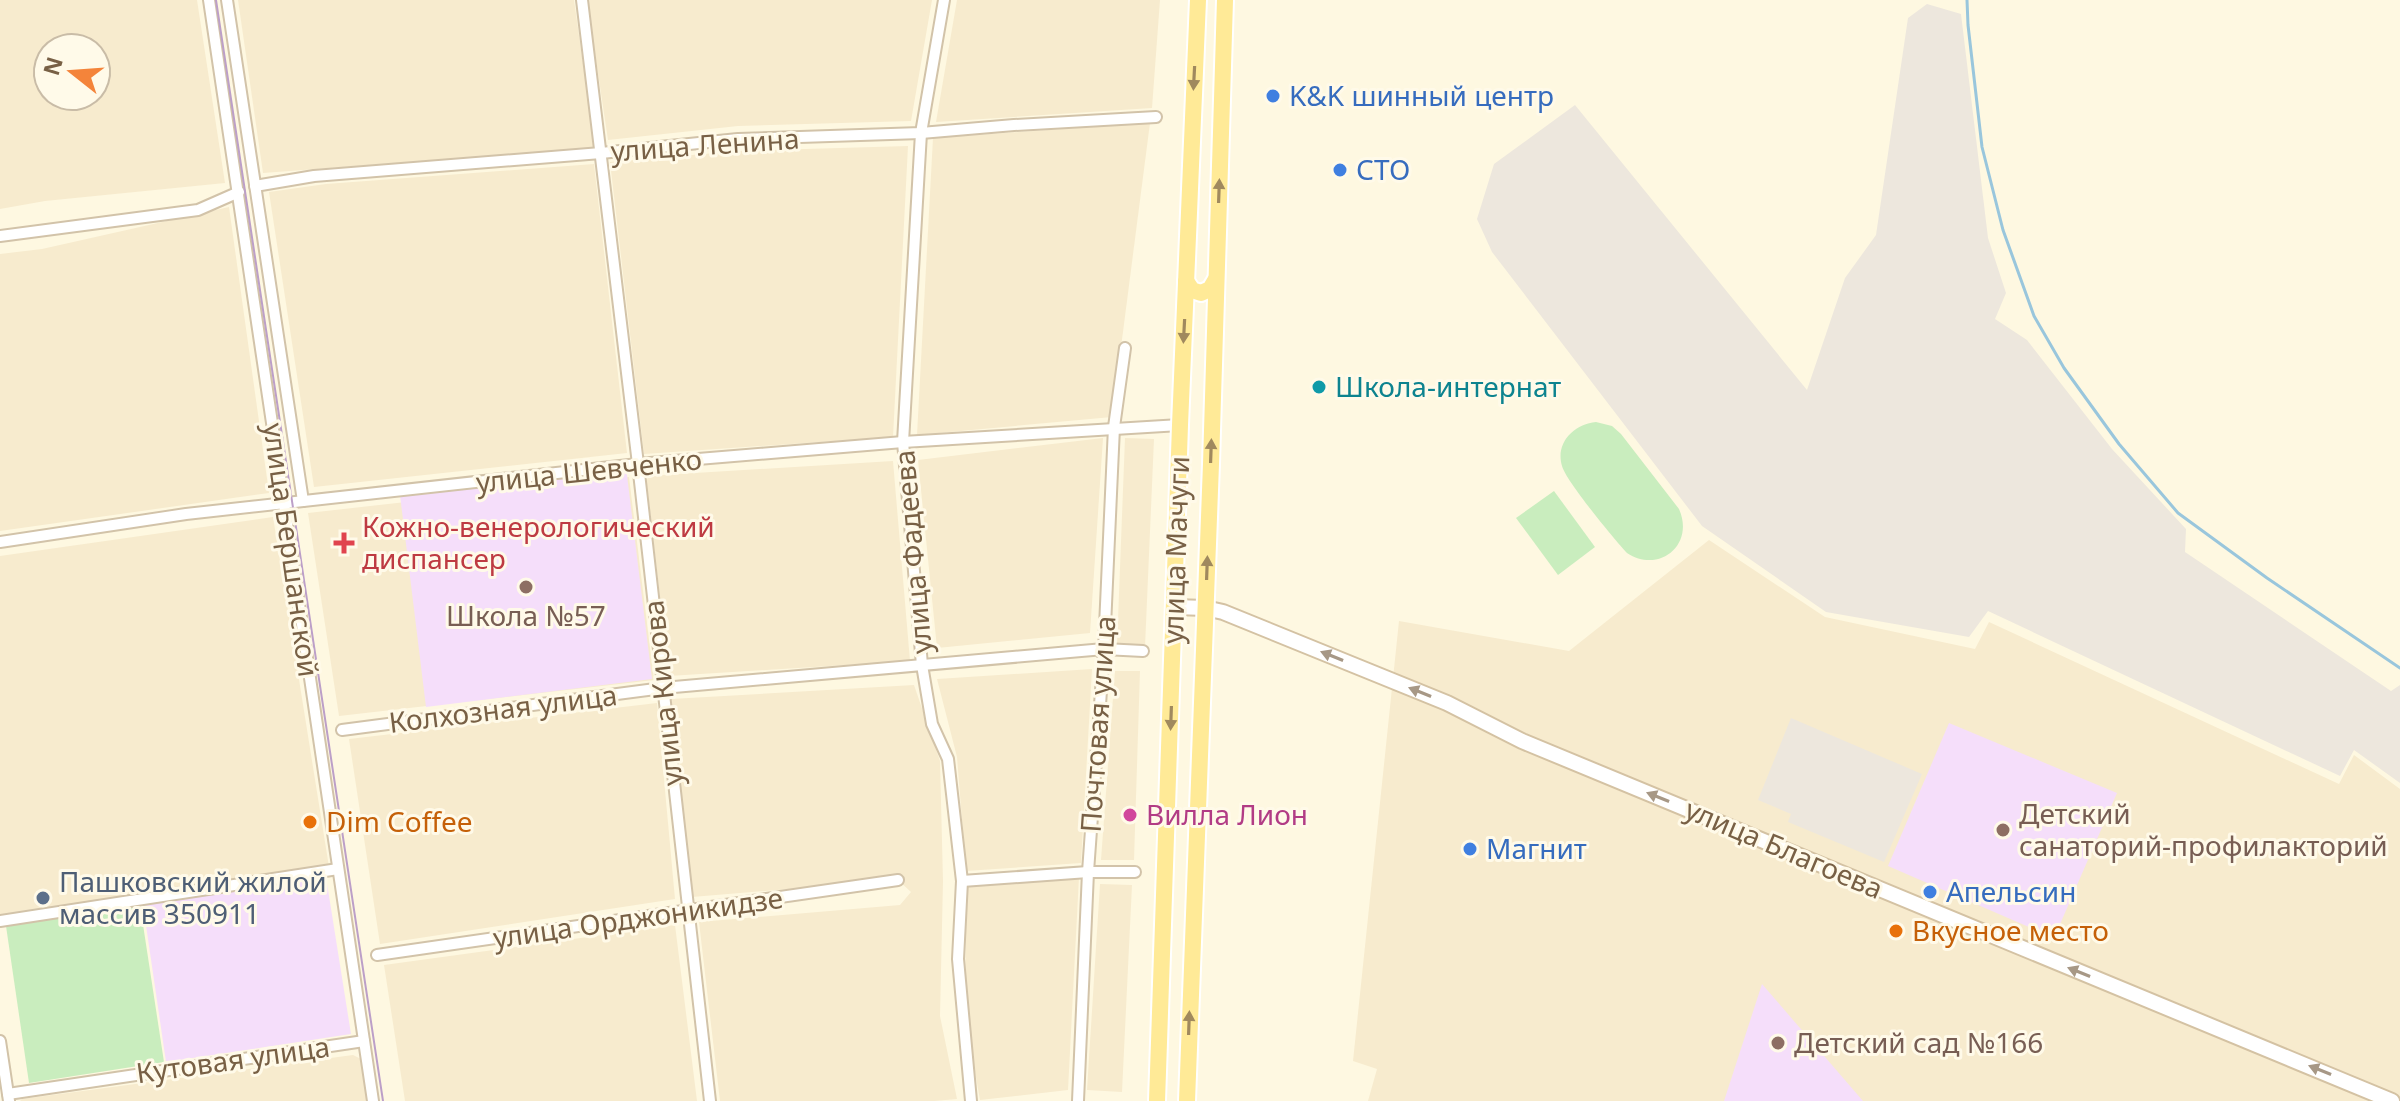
<svg xmlns="http://www.w3.org/2000/svg" width="2400" height="1101" viewBox="0 0 2400 1101" font-family="'Noto Sans',sans-serif">
<style>
.residential{fill:#f7ebce;fill-rule:evenodd}
.industrial{fill:#ede7dd}
.education{fill:#f5defa}
.green{fill:#c9edbe}
.lines{fill:none;stroke-linecap:round;stroke-linejoin:round}
.stream{stroke:#99c6dc;stroke-width:3}
.street-casing{stroke:#d2c3a9;stroke-width:14}
.secondary-casing{stroke:#d4c2a3;stroke-width:18}
.primary-casing{stroke:#fff;stroke-width:20}
.street{stroke:#fff;stroke-width:10}
.secondary{stroke:#fff;stroke-width:14}
.primary{stroke:#ffea97;stroke-width:16}
.tram{stroke:#bc9fc8;stroke-width:2}
.oneway{fill:#a0895e}
.oneway2{fill:#a79886}
.shop-dot{fill:#3f7fe0;stroke:#fffae9;stroke-width:3}
.culture-dot{fill:#0f9aa8;stroke:#fffae9;stroke-width:3}
.health-dot{fill:#e0444e;stroke:#fffae9;stroke-width:3}
.education-dot{fill:#8d6e63;stroke:#fffae9;stroke-width:3}
.hotel-dot{fill:#d1479c;stroke:#fffae9;stroke-width:3}
.food-dot{fill:#e8710a;stroke:#fffae9;stroke-width:3}
.service-dot{fill:#5c6f8a;stroke:#fffae9;stroke-width:3}
.labels{text-anchor:middle;stroke-width:6;stroke-linejoin:round;paint-order:stroke}
.shop-label{font-size:28px;fill:#366cbe;stroke:#fffae9;text-anchor:start}
.street-label{font-size:28px;fill:#786045;stroke:#fffae9}
.culture-label{font-size:28px;fill:#0d838f;stroke:#fffae9;text-anchor:start}
.health-label{font-size:28px;fill:#be3a42;stroke:#fffae9;text-anchor:start}
.education-label{font-size:28px;fill:#785e54;stroke:#fffae9;text-anchor:start}
.hotel-label{font-size:28px;fill:#b23c85;stroke:#fffae9;text-anchor:start}
.food-label{font-size:28px;fill:#c56008;stroke:#fffae9;text-anchor:start}
.service-label{font-size:28px;fill:#4e5e75;stroke:#fffae9;text-anchor:start}
</style>
<rect width="100%" height="100%" fill="#fef8e1"/>
<g class="residential">
<path d="M0,0H197L225,183L45,201L0,209ZM48,48H96V96H48Z"/>
<polygon points="238,0 574,0 595,148 263,173"/>
<polygon points="587,0 932,0 911,121 738,126 608,140"/>
<polygon points="957,0 1160,0 1152,108 936,122"/>
<polygon points="1150,123 1112,417 917,435 933,138"/>
<polygon points="908,146 893,437 644,454 610,162 739,151"/>
<polygon points="594,164 627,453 314,487 269,192 326,184"/>
<polygon points="229,207 269,493 0,531 0,254 42,249"/>
<polygon points="1103,438 1090,633 937,648 918,460"/>
<polygon points="1125,438 1154,439 1145,647 1117,646"/>
<polygon points="893,461 910,661 669,676 646,476"/>
<polygon points="629,477 654,680 339,716 308,513"/>
<polygon points="273,517 329,867 0,917 0,556"/>
<polygon points="1709,540 1825,617 1975,649 1989,622 2339,784 2354,755 2400,789 2400,1101 1368,1101 1377,1069 1353,1061 1399,621 1569,651"/>
<polygon points="1092,669 1081,863 966,871 957,757 937,679"/>
<polygon points="1115,671 1140,671 1134,860 1101,860"/>
<polygon points="914,685 940,761 943,881 940,1016 957,1099 934,1101 720,1101 699,922 900,905 911,892 898,880 692,897 671,699"/>
<polygon points="657,703 675,899 380,944 349,739"/>
<polygon points="1079,877 1068,1090 980,1100 965,1015 966,885"/>
<polygon points="1100,884 1132,885 1122,1092 1087,1090"/>
<polygon points="675,925 697,1101 405,1101 384,965"/>
<polygon points="353,1055 363,1060 369,1101 20,1101 22,1099"/>
</g>
<g class="industrial">
<polygon points="1927,4 1961,14 1988,238 2006,293 1995,319 2027,340 2112,449 2186,529 2185,552 2391,691 2400,685 2400,783 2354,750 2340,776 1988,611 1969,637 1826,612 1702,526 1492,252 1477,219 1494,164 1575,105 1807,390 1845,278 1876,235 1908,18"/>
<polygon points="1791,718 1922,774 1884,862 1788,822 1791,814 1758,800"/>
</g>
<g class="education">
<polygon points="626,467 652,679 426,707 400,495"/>
<polygon points="1949,723 2117,793 2054,938 1888,866"/>
<polygon points="326,877 351,1034 166,1062 143,905"/>
<polygon points="1762,984 1863,1101 1724,1101"/>
</g>
<g class="green">
<path d="M1596,422L1612,426L1621,434L1679,509C1695,545 1659,574 1627,553C1614,539 1566,481 1562,466C1555,443 1574,424 1596,422Z"/>
<polygon points="1554,491 1595,547 1558,575 1516,518"/>
<polygon points="140,905 164,1062 29,1083 6,926"/>
</g>
<g class="lines">
<polyline class="stream" points="1967,0 1968,25 1982,147 2003,230 2034,316 2064,368 2119,444 2178,513 2267,578 2400,668"/>
<defs>
<g id="street">
<polyline points="209,0 373,1101"/>
<polyline points="227,0 303,501"/>
<polyline points="582,0 638,464 710,1101"/>
<polyline points="944,0 921,133 903,442 922,665 932,724 948,759 962,881 958,959 971,1101"/>
<polyline points="255,186 314,176 601,153 738,139 921,133 1014,125 1156,117"/>
<polyline points="0,236 198,210 239,192"/>
<polyline points="0,542 186,514 638,464 903,442 1180,425"/>
<polyline points="342,730 663,688 1104,649 1143,651"/>
<polyline points="962,881 1088,872 1135,872"/>
<polyline points="0,921 338,869"/>
<polyline points="377,955 898,880"/>
<polyline points="0,1041 9,1101"/>
<polyline points="8,1094 364,1041"/>
<polyline points="1078,1101 1088,872 1104,649 1114,427 1125,348"/>
</g>
<polyline id="secondary" points="1175,607 1205,608 1223,612 1447,703 1522,741 2392,1101"/>
<g id="primary">
<polyline points="1186,281 1192,290 1201,293 1210,289 1216,279"/>
<polyline points="1157,1101 1180,425 1198,0"/>
<polyline points="1187,1101 1211,464 1225,0"/>
</g>
</defs>
<use href="#street" class="street-casing"/>
<use href="#secondary" class="secondary-casing"/>
<use href="#primary" class="primary-casing"/>
<use href="#street" class="street"/>
<use href="#secondary" class="secondary"/>
<use href="#primary" class="primary"/>
<polyline class="tram" points="216,0 383,1101"/>
</g>
<defs><path id="oneway-solid" d="M-6-.8H1V-3.2L6.5 0L1 3.2V.8H-6Z" transform="scale(2)"/></defs>
<g class="oneway">
<use href="#oneway-solid" transform="translate(1194 78) rotate(93)"/>
<use href="#oneway-solid" transform="translate(1219 191) rotate(-88)"/>
<use href="#oneway-solid" transform="translate(1184 331) rotate(93)"/>
<use href="#oneway-solid" transform="translate(1211 451) rotate(-88)"/>
<use href="#oneway-solid" transform="translate(1207 568) rotate(-88)"/>
<use href="#oneway-solid" transform="translate(1171 718) rotate(92)"/>
<use href="#oneway-solid" transform="translate(1189 1023) rotate(-88)"/>
</g>
<g class="oneway2">
<use href="#oneway-solid" transform="translate(1332 656) rotate(-158)"/>
<use href="#oneway-solid" transform="translate(1420 692) rotate(-158)"/>
<use href="#oneway-solid" transform="translate(1658 797) rotate(-158)"/>
<use href="#oneway-solid" transform="translate(2079 972) rotate(-158)"/>
<use href="#oneway-solid" transform="translate(2320 1070) rotate(-158)"/>
</g>
<g class="shop-dot">
<circle cx="1273" cy="96" r="8"/>
<circle cx="1340" cy="170" r="8"/>
<circle cx="1470" cy="849" r="8"/>
<circle cx="1930" cy="892" r="8"/>
</g>
<circle class="culture-dot" cx="1319" cy="387" r="8"/>
<path class="health-dot" d="M340 531h8v8h8v8h-8v8h-8v-8h-8v-8h8z"/>
<g class="education-dot">
<circle cx="526" cy="587" r="8"/>
<circle cx="2003" cy="830" r="8"/>
<circle cx="1778" cy="1043" r="8"/>
</g>
<circle class="hotel-dot" cx="1130" cy="815" r="8"/>
<g class="food-dot">
<circle cx="310" cy="822" r="8"/>
<circle cx="1896" cy="931" r="8"/>
</g>
<circle class="service-dot" cx="43" cy="898" r="8"/>
<g class="labels">
<g class="shop-label">
<text x="1289" y="106">K&amp;K шинный центр</text>
<text x="1356" y="180">СТО</text>
<text x="1486" y="859">Магнит</text>
<text x="1946" y="902">Апельсин</text>
</g>
<g class="street-label">
<text transform="translate(705 145) rotate(-4)" y="10">улица Ленина</text>
<text transform="translate(589 471) rotate(-6)" y="10">улица Шевченко</text>
<text transform="translate(291 550) rotate(82)" y="10">улица Бершанской</text>
<text transform="translate(1176 550) rotate(-88)" y="10">улица Мачуги</text>
<text transform="translate(913 552) rotate(-95)" y="10">улица Фадеева</text>
<text transform="translate(663 693) rotate(-96)" y="10">улица Кирова</text>
<text transform="translate(503 709) rotate(-7)" y="10">Колхозная улица</text>
<text transform="translate(1098 724) rotate(-86)" y="10">Почтовая улица</text>
<text transform="translate(1784 849) rotate(23)" y="10">улица Благоева</text>
<text transform="translate(638 918) rotate(-8)" y="10">улица Орджоникидзе</text>
<text transform="translate(233 1060) rotate(-8)" y="10">Кутовая улица</text>
</g>
<g class="culture-label">
<text x="1335" y="397">Школа-интернат</text>
</g>
<g class="health-label">
<text x="362" y="537">Кожно-венерологический<tspan x="362" dy="32">диспансер</tspan></text>
</g>
<g class="education-label">
<text x="526" y="626" text-anchor="middle">Школа №57</text>
<text x="2019" y="824">Детский<tspan x="2019" dy="32">санаторий-профилакторий</tspan></text>
<text x="1794" y="1053">Детский сад №166</text>
</g>
<g class="hotel-label">
<text x="1146" y="825">Вилла Лион</text>
</g>
<g class="food-label">
<text x="326" y="832">Dim Coffee</text>
<text x="1912" y="941">Вкусное место</text>
</g>
<g class="service-label">
<text x="59" y="892">Пашковский жилой<tspan x="59" dy="32">массив 350911</tspan></text>
</g>
</g>
<g transform="translate(72 72) rotate(287)"><circle r="38" fill="#fffae9" stroke="#c9bca7" stroke-width="2"/>
<path d="M0-6L14 30L0 20L-14 30Z" fill="#f4843a"/>
<text y="-12" font-size="22" font-weight="bold" text-anchor="middle" fill="#786045">N</text>
</g>
</svg>
